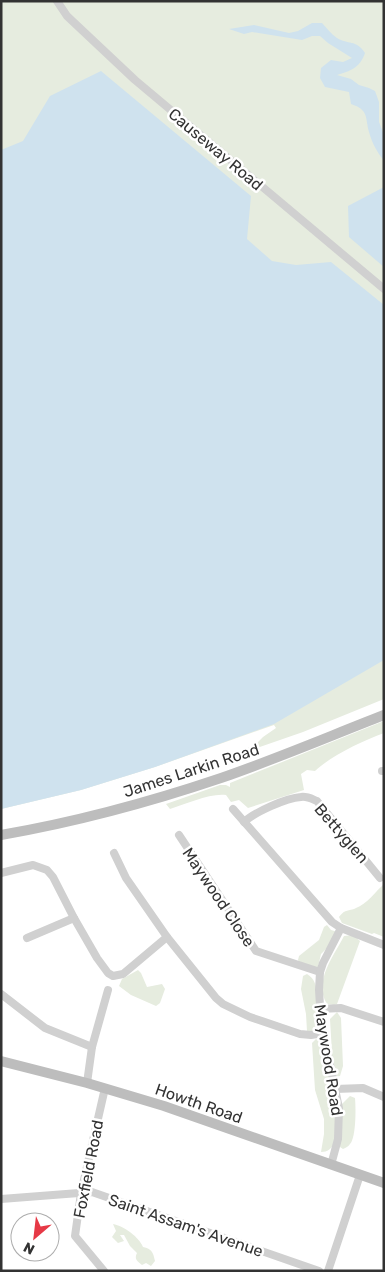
<svg xmlns="http://www.w3.org/2000/svg" width="385" height="1272" viewBox="0 0 385 1272" font-family="Rubik,sans-serif">
<style>
.green{fill:#e6ecdf}
.water{fill:#cfe2ee}
.lines{fill:none;stroke-linecap:round;stroke-linejoin:round}
.street{stroke:#d0d0d0;stroke-width:8}
.secondary{stroke:#bdbdbd;stroke-width:10}
.labels{text-anchor:middle;stroke-width:5;stroke-linejoin:round;paint-order:stroke}
.street-label{font-size:16px;fill:#333;stroke:#fff}
</style>
<rect width="100%" height="100%" fill="#fff"/>
<g class="green">
<polygon points="1,1 384,1 384,699 303,732 231,757 257,743 263,737 276,728 274,725 155,767 81,790 1,809"/>
<path d="M384,721V733C362,741 331,756 315,771L307,770L301,774L304,790L248,808L239,800L231,802L226,795C210,793 186,804 170,809L166,804L220,785H226L230,787V783Z"/>
<path d="M384,884V937L374,933L372,934L342,923L339,917C346,908 348,912 356,908C366,905 377,890 384,884Z"/>
<polygon points="327,925 331,930 338,932 330,945 321,954 318,967 316,969 300,964 298,960 299,956 319,940 324,927"/>
<path d="M353,935L360,941L337,1004L334,1005L327,1004C313,981 334,956 344,936Z"/>
<polygon points="138,970 141,973 147,987 162,984 165,989 160,1003 156,1006 131,995 119,986 122,979"/>
<path d="M307,974C321,983 315,997 316,1011C317,1018 318,1024 317,1031L313,1033L307,1031L306,1014L301,989L303,976Z"/>
<path d="M337,1012L341,1018L343,1066L340,1076L330,1078L342,1104L350,1096L355,1098C356,1108 356,1138 350,1144C348,1147 345,1148 343,1149L334,1143C331,1149 328,1152 321,1152L324,1134V1119L315,1090L312,1043L316,1039L322,1044L325,1054L332,1053L330,1019Z"/>
<path d="M113,1224C124,1226 139,1237 143,1247C152,1249 153,1252 155,1261L151,1266L146,1263L142,1265C137,1261 134,1259 137,1253L130,1246L124,1235H120L124,1241L118,1243L112,1237L116,1231Z"/>
</g>
<g class="water">
<path d="M312,23H322C327,28 331,34 337,38C348,45 356,39 365,53C360,68 350,71 337,75L351,79L359,85L369,88L375,91L379,102V122L384,135V161C377,152 372,143 369,132C365,117 369,110 351,104L349,92L325,87L320,78L321,68L331,60L343,62L352,58L328,43L320,36H312L302,40L252,32L244,34L229,29L254,25L289,33L298,31Z"/>
<polygon points="101,71 251,196 247,239 272,261 296,265 331,262 384,305 384,660 274,724 155,767 81,790 1,809 1,150 23,141 50,96"/>
<polygon points="384,187 384,267 349,237 348,206"/>
</g>
<g class="lines">
<g class="street">
<polyline points="57,1 67,16 135,80 384,289"/>
<polyline points="382,771 384,771"/>
<polyline points="233,809 332,922 341,928 384,945"/>
<path d="M244,822C255,812 286,798 301,797C307,796 312,799 317,801L380,878"/>
<polyline points="179,835 256,951 320,972"/>
<polyline points="1,873 33,865 47,870 53,877 74,918 97,958 108,973 113,976 123,974 167,937 126,878 114,853"/>
<polyline points="167,937 216,998 223,1004 250,1017 300,1034 311,1035 324,1033"/>
<polyline points="27,938 74,918"/>
<polyline points="1,994 45,1028 92,1047"/>
<polyline points="320,1009 341,1008 384,1022"/>
<polyline points="87,1083 92,1047 108,990"/>
<polyline points="335,1089 363,1088 384,1097"/>
<polyline points="331,1165 338,1139 339,1108 321,1021 319,990 320,972 323,963 341,928"/>
<polyline points="1,1199 92,1192 319,1271"/>
<polyline points="104,1271 75,1236 81,1193 105,1088"/>
<polyline points="328,1271 360,1175"/>
</g>
<g class="secondary">
<path d="M1,835C76,822 150,802 221,778C276,759 330,736 384,715"/>
<polyline points="1,1061 87,1083 164,1106 384,1183"/>
</g>
</g>
<g class="labels">
<g class="street-label">
<text transform="translate(216 149) rotate(40)" y="6">Causeway Road</text>
<text transform="translate(191 770) rotate(-18)" y="6">James Larkin Road</text>
<text transform="translate(342 833) rotate(49)" y="6">Bettyglen</text>
<text transform="translate(219 897) rotate(56)" y="6">Maywood Close</text>
<text transform="translate(329 1060) rotate(81)" y="6">Maywood Road</text>
<text transform="translate(199 1103) rotate(19)" y="6">Howth Road</text>
<text transform="translate(88 1169) rotate(-79)" y="6">Foxfield Road</text>
<text transform="translate(186 1225) rotate(19)" y="6">Saint Assam's Avenue</text>
</g>
</g>
<rect width="385" height="1272" fill="none" stroke="#333333" stroke-width="5"/>
<g transform="translate(35 1237) rotate(208)"><circle r="24" fill="#ffffff" stroke="#adadad"/>
<path d="M0-4L9 19L0 12L-9 19Z" fill="#e63946"/>
<text y="-8" font-size="14" font-weight="bold" text-anchor="middle" fill="#333333">N</text>
</g>
</svg>
